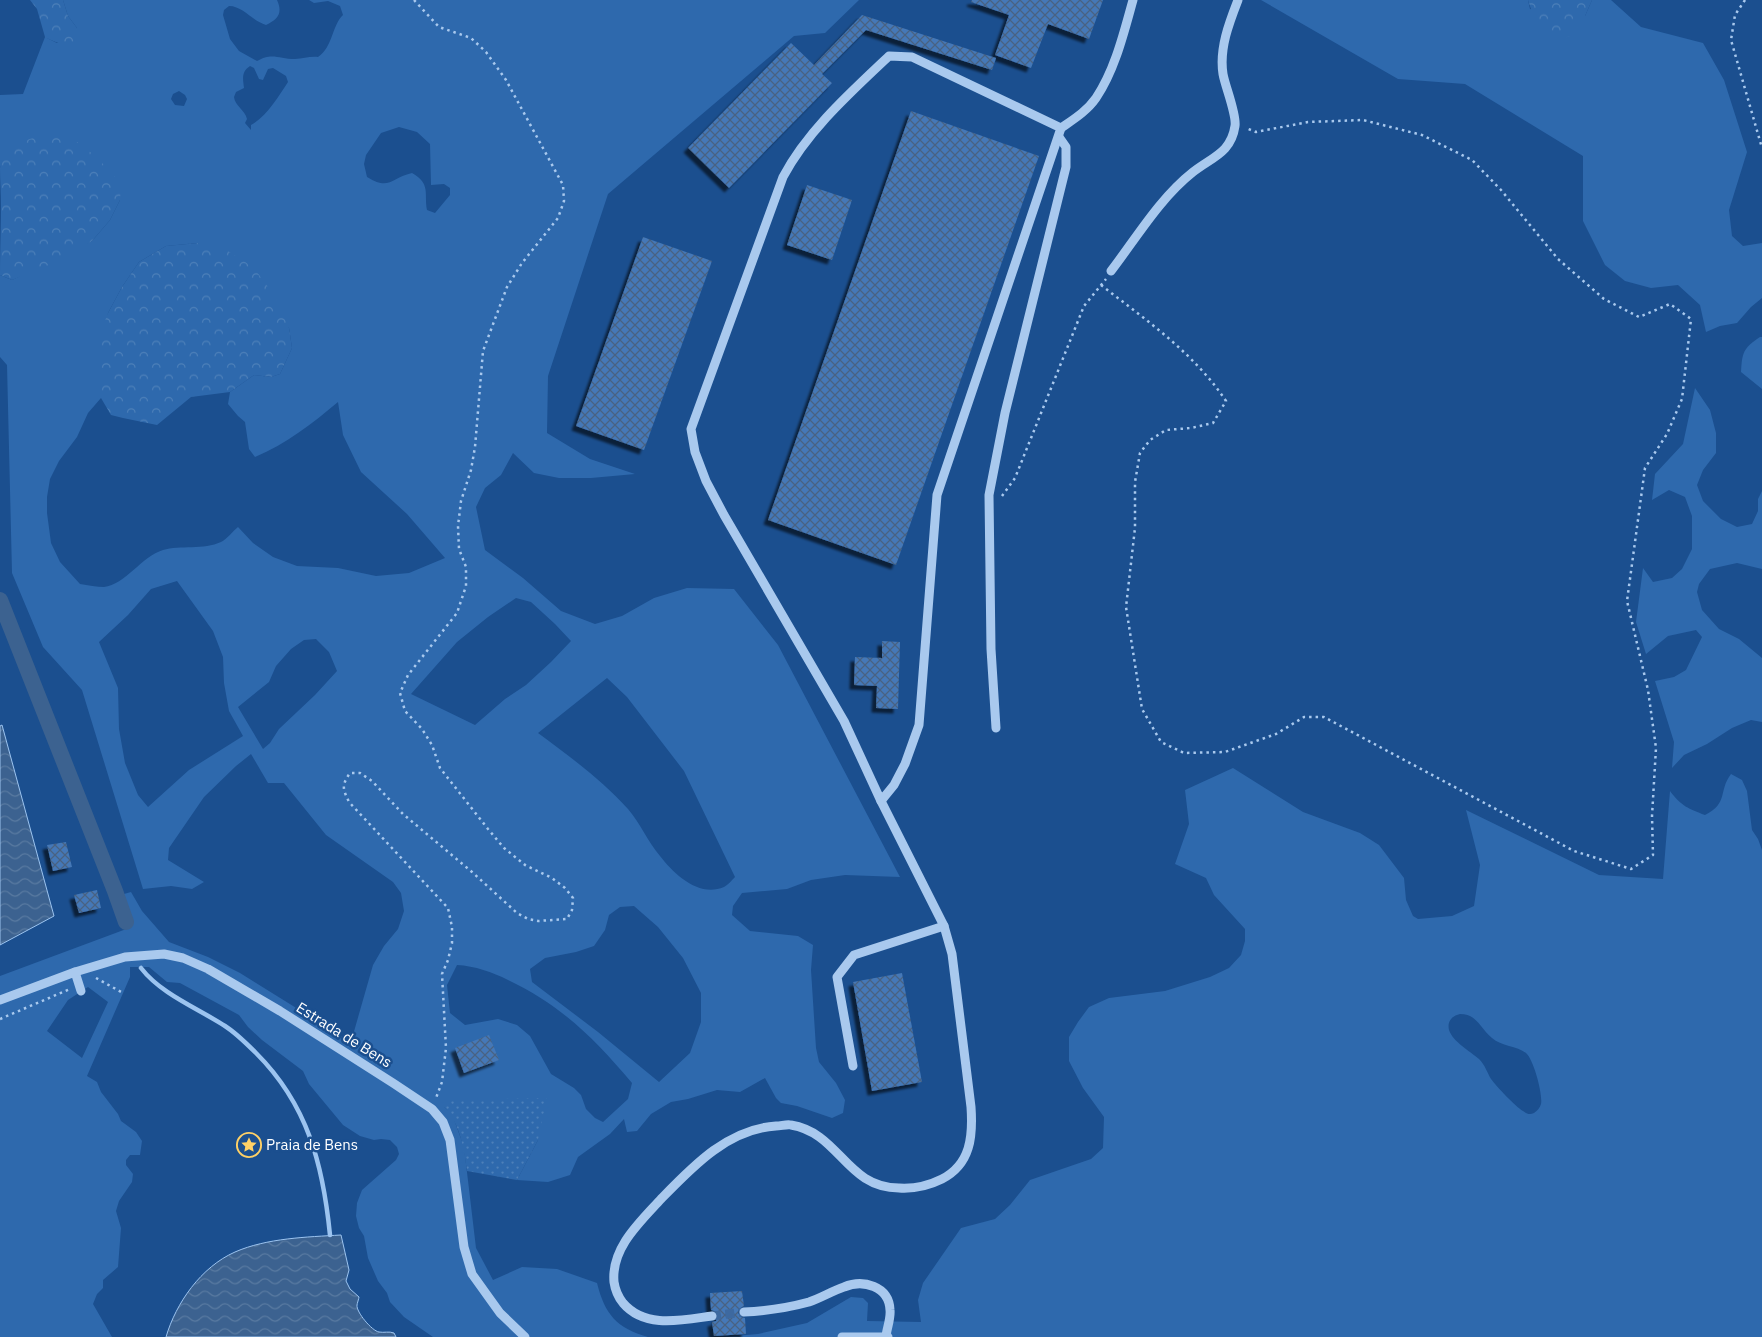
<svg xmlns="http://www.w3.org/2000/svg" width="1762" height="1337" viewBox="0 0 1762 1337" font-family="'IBM Plex Sans',sans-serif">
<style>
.green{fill:#2e69ad;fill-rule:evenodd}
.forest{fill:url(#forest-crowns)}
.garden{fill:url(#garden-dots)}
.water{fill:url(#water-waves);stroke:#9cc4f0}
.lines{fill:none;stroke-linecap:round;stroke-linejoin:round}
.stream{stroke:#9cc4f0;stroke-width:4.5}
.canal{stroke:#3c6290;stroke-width:16}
.building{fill:url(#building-cross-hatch);filter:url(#shadow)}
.minor-tunnel{stroke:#3d69a0;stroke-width:9;stroke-dasharray:9 4.5;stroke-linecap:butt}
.path{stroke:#a9c9ee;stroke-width:2.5;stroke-dasharray:2.5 4;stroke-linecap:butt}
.minor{stroke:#a9c9ee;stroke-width:9}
.labels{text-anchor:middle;stroke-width:5;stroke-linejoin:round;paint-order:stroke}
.street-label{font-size:15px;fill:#fff;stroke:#1b4f8f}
.poi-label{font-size:15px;fill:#fff;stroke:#1b4f8f;text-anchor:start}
</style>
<defs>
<pattern id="forest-crowns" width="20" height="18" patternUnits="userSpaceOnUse" patternTransform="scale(1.25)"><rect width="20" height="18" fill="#2e69ad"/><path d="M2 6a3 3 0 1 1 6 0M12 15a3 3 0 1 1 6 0" fill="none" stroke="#4d80b9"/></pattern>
<pattern id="garden-dots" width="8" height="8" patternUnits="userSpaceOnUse" patternTransform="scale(1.25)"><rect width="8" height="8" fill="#2e69ad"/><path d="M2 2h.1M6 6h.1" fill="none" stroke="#4d80b9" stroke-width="1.8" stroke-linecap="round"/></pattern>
<pattern id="water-waves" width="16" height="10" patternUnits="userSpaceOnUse" patternTransform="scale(1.25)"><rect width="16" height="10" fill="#3c6290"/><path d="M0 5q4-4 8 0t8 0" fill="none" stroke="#597aa1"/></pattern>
<pattern id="building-cross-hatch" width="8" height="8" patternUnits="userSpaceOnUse" patternTransform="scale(1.25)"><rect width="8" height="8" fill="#4478b7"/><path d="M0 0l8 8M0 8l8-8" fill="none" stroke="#486282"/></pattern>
<filter id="shadow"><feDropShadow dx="-4.5" dy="4.5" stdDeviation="1" flood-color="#0009"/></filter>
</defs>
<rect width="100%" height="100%" fill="#1b4f8f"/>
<g class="green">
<path d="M63,0H277C283,13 278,19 266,25C252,21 243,6 229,6L224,10L223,15L230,39L239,51L257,61C272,52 279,59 295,59C303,59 310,56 318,57C333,47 332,25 343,15L340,6L328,1L314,3L309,0H859L825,33L794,36L608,194L548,376L547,433L590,459L635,474L591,478H559L534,473L513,453L501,475L485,488L476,507L485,550L523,578L561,611L595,624L622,616L654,598L687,588L734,589L778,645L900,877L845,875L811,880L787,889L742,893L733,906L732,915L750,931L798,936L813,945L811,970L816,1048L819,1062L836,1083L845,1100L843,1113L832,1118L797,1106L781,1103L776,1098L765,1078L740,1092L717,1090L688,1099L671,1102L651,1114L637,1131L627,1132L624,1119L610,1134L578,1157L570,1175L548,1182L517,1180L538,1140L444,1107L452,1114L464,1147L476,1248L493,1280L522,1267L557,1269L597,1283C605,1315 617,1328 648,1337H433L404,1317L390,1302L387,1293L378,1281L368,1258L364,1236L359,1228L356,1216L357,1203L362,1190L396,1160L399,1154L397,1147L390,1140L381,1139L374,1140L360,1136L343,1125L309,1084L303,1071L262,1040L248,1027L239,1015L180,983L167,982L149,967H130V977L87,1076L97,1082L101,1092L118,1114L121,1121L136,1132L142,1141L140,1155H130L126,1160V1165L133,1174L132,1182L119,1201L116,1211L121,1228L118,1267L103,1280V1288L97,1294L93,1304L112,1337H0V976L129,928L117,896L131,892L142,911L169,942L208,957L240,973L351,1042L373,965L384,946L398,929L404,911L401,893L393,882L326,835L284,783H268L251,754L236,766L204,797L169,848L168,860L204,882L192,889L171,886L143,889L82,690L43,647L12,573L7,365L0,357V275L12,280L92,241L110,220L120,200L3,161L0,168V95L23,94L45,37L57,43L77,28L68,16ZM250,66L254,68L259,79L263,80L268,69L273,68L286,76L288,82C278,97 267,116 251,125V130L245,123L247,119C245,110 235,106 234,97L236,92L244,88C243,79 241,72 250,66ZM179,91L185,95L187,99L184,106L175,105L171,99L173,94ZM399,127L417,132L430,144L431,185L444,184L450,188V195L435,213L427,210C424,193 431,184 412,173C390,178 390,191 367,177L364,164L366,155L381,133ZM198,243L289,328L292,348L280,374L271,377L254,375L230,392L228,404L238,416L245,422L249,449L255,457C286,444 313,423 338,402L343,435L361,472L407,514L445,558L409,573L376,576L338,568L297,566L273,557L253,543L238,527C233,531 227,539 221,542C204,550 180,545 163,550C142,556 125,585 104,587C97,587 88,585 80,584L60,562L51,543L47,513V497L50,479L59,461L77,437L88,413L101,398V375L108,313L122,287L139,262L166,246ZM177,581L213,631L223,657L224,683L229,711L243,736L189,770L148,807L138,795L125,763L119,729L118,688L99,642L128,615L151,589ZM516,598L531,602L555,624L571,641L551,662L526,685L505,699L475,725L411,694L457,642L488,617ZM316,639L329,652L337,671L315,695L279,729L270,743L263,749L238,707L269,682L276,666L291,649L304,640ZM607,678L627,697L684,771L735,877C732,880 728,885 724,887C699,898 674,874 660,856C648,842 640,823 628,809C602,780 569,756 538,733ZM634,906L658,927L683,958L701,993V1022L690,1053L659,1082L598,1032L532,982L530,969L545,958L576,952L594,946L605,930L609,915L620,907ZM457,965C475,966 492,972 508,980C561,1005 595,1039 632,1083L628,1099L603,1122L595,1118L586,1109L581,1095L574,1088L551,1074L530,1036L517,1025L498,1019L465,1025L450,1013L447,985ZM88,987L108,1002L82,1058L47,1031L68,1000Z"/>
<polygon points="1261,0 1528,0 1530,9 1585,16 1592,0 1611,0 1641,27 1703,43 1724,80 1747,152 1729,210 1732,236 1743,246 1762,243 1762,298 1751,307 1737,323 1720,326 1706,332 1700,305 1678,285 1651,288 1625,281 1605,265 1583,221 1583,156 1465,84 1398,79"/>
<path d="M1760,337H1762V389L1741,372C1742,353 1743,348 1760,337Z"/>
<polygon points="1695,388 1710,410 1716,433 1716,453 1703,470 1697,485 1703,501 1721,519 1737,527 1752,524 1758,511 1758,499 1762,491 1762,569 1737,563 1710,569 1699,584 1697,592 1702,610 1719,629 1739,639 1762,658 1762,722 1751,720 1732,728 1707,744 1684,755 1672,768 1674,742 1655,681 1674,677 1686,670 1702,637 1696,630 1668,636 1646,654 1636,622 1643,568 1653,582 1672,578 1682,569 1692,549 1692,516 1685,497 1669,490 1652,500 1655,474 1683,444"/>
<path d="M1233,768L1303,812L1360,833L1379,845L1404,878L1406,900L1413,916L1418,919L1452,916L1474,906L1480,865L1466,810L1599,875L1663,879L1670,791C1681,806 1689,809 1705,815C1729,803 1718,791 1731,774L1742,780L1747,791L1752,830L1758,839L1762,850V1337H723L758,1334L807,1323L851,1297L863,1298L868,1303L867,1321L921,1322L918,1300L923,1283L961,1228L995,1219L1010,1205L1030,1180L1091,1159L1103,1148L1104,1117L1083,1088L1069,1061V1037L1078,1022L1089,1007L1109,998L1165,991L1210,977L1229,968L1241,955L1245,941V929L1214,895L1206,878L1175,864L1189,824L1185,790ZM1460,1014C1477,1014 1480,1028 1492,1038C1501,1046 1517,1046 1526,1053C1534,1060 1543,1095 1541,1104C1540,1108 1537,1111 1534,1113C1530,1115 1527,1114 1523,1111C1515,1106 1497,1087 1491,1079C1487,1072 1485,1065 1479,1059C1470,1051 1453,1042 1449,1030C1447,1021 1452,1016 1460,1014Z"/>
</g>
<g class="forest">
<path d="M30,0H63L68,16L77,28L75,42C62,45 56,43 45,37L37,9Z"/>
<polygon points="1528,0 1592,0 1585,16 1571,36 1558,39 1536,25"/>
<path d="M63,133C87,147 103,162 121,184L120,200L110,220L92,241L63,259L12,280L0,275C0,252 1,228 1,206C1,193 0,180 0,168C6,140 40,135 63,133Z"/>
<polygon points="198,243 228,251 253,267 275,296 289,328 292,348 280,374 271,377 254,375 230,392 191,397 157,425 123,418 111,415 101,398 98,339 108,313 122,287 139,262 166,246"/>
</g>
<path class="garden" d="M547,1098L538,1140L517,1180L467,1171C464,1149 460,1123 444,1107V1100Z"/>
<g class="water">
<polygon points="2,725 54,916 0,945 0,726"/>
<path d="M341,1235L349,1270L346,1281L350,1289L359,1297C359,1298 357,1304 357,1305C356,1312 372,1331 379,1332C384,1333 389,1331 394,1333L396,1337H166C176,1303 201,1267 235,1252C267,1238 307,1237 341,1235Z"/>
</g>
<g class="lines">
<path class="stream" d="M141,968C161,994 197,1008 225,1026C236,1033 247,1044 256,1053C308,1105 323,1165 330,1235"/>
<polyline class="canal" points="0,600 115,891 126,922"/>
</g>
<g class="building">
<polygon points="972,0 1103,0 1089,39 1048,24 1031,68 995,55 1009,15 971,2"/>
<polygon points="862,15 996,58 992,70 866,30 822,74 832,83 729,188 688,148 791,43 814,65"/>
<polygon points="911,111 1039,156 896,565 768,520"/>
<polygon points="807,185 852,200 832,260 787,245"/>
<polygon points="643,237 712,261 644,450 576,426"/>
<polygon points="882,641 900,642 898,709 876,708 877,686 854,685 855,657 882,658"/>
<polygon points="66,842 72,867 53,871 47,845"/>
<polygon points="97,890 101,908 79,913 74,895"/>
<polygon points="902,973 922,1082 872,1091 853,982"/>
<polygon points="489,1035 499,1060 464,1073 455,1048"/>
<polygon points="742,1291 744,1306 739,1309 738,1313 741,1317 745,1318 746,1334 714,1336 712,1322 716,1321 718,1316 717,1312 711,1310 710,1293"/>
</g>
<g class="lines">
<polyline class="minor-tunnel" points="712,1316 744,1312"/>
<g class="path">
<path d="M414,0L439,27L471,38L486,52L506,80L563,185L564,201L558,218L522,263L507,287L483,351L475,447L471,470L461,501L458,526L459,549L466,567V586L457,613L408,675L400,693L405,711L422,729L432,745L440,768L488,829L504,848L525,865L552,878L565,888L573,898L572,910L567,919L538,921L528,919L517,913L472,872L403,814L372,781L360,773H350C341,786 343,789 349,802L448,908L452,927V943L448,960L442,974L446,1048L442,1082L436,1098"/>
<polyline points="1745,0 1735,15 1731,40 1762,148"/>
<path d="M1101,285C1146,320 1194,353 1226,401L1213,423L1191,428L1166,430L1150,440L1140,453L1135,482V528L1126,607L1142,709L1161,742L1184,753L1225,752L1276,734L1304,717H1324L1574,851L1631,869L1653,855L1652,816L1656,748L1648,690L1627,601L1645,468L1667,434L1682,399L1691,319L1670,304L1639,317L1604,299L1558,259L1501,190L1472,160L1422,135L1363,120L1308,122L1256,132L1246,128"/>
<polyline points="1002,496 1015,478 1084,306 1106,279"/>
<polyline points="96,978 123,993"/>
<polyline points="0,1019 70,989"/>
</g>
<g class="minor">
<path d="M889,56L912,57L1061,128L937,495L919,725L905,764L894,785L881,801L844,721L724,515L706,481L695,452L691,429L783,177C808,130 851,92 889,56Z"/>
<path d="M1061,128C1074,119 1087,111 1096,98C1115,70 1124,32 1133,0"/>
<path d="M1111,271C1137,237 1160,198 1193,172C1212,157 1231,153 1235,126C1237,115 1225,86 1223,74C1219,49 1229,23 1238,0"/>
<polyline points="996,728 991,649 989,495 1005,413 1066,167 1066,147 1059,137"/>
<polyline points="75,972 81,991"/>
<polyline points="0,1000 75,972 125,957 164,954 183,958 208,969 280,1011 393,1083 432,1109 443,1122 450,1140 464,1247 472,1274 500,1313 525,1337"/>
<polyline points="853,1066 837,977 854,955 944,926"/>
<path d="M744,1312C766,1311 787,1308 809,1302C821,1298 832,1291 844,1287C863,1279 889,1286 890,1310C891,1318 887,1328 886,1336"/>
<path d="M712,1316C682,1320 645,1329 623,1303C619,1298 615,1289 614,1282C611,1248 640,1222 661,1199C693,1166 728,1129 776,1126C781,1126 787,1124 791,1125C840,1133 846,1188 899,1188C915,1189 928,1186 942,1179C971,1164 973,1136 971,1107L952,954L944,926L881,801"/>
<polyline points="842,1337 888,1337"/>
</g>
</g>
<defs>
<symbol id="sight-ring" viewBox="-11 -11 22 22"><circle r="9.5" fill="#1b4f8f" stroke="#ffd166" stroke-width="1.5"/><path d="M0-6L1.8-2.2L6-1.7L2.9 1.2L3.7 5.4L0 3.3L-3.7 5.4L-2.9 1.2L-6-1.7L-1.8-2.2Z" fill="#ffd166"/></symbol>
</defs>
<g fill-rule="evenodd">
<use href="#sight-ring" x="235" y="1131" width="28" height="28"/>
</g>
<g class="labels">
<g class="street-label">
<text transform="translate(344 1035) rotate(32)" y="5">Estrada de Bens</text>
</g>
<g class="poi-label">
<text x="266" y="1150">Praia de Bens</text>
</g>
</g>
</svg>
